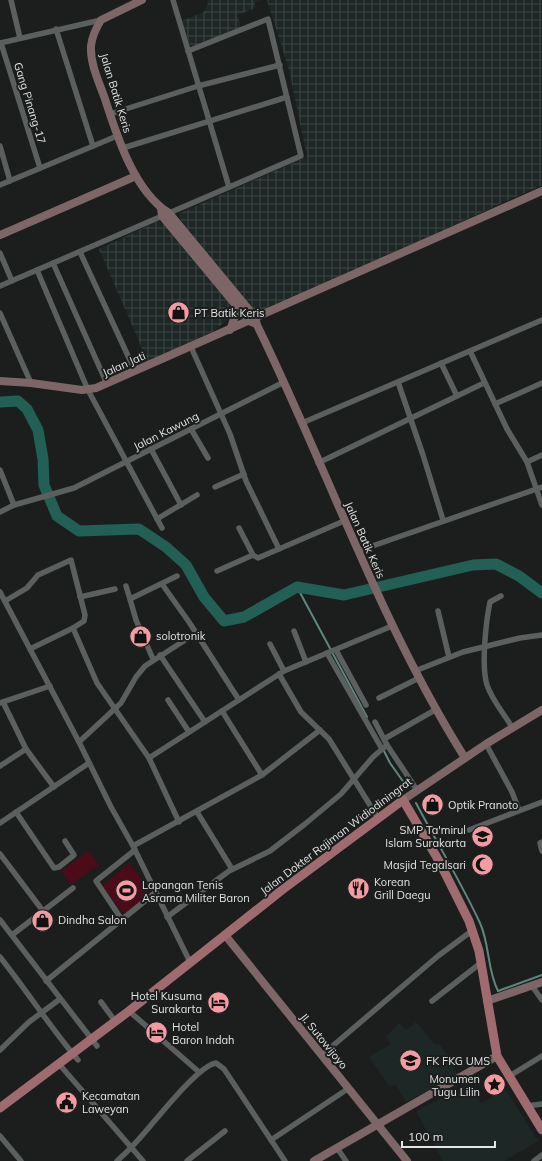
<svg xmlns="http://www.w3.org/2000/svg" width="542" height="1161" viewBox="0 0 542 1161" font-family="Mulish,sans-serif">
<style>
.built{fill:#1d2725}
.industrial{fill:url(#industrial-grid)}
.pitch{fill:#4b0b19}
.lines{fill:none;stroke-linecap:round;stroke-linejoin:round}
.stream{stroke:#5c877f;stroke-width:2}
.river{stroke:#225f54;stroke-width:11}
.street{stroke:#5b5f5e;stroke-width:5.5}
.secondary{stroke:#7e6567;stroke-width:8}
.primary{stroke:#a06b6f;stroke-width:9}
.labels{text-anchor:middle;stroke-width:4;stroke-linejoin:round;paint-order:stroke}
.street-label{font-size:11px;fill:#e3e5e4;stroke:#1c1e1e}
.poi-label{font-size:11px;fill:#e3e5e4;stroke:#1c1e1e;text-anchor:start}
</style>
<defs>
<pattern id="industrial-grid" width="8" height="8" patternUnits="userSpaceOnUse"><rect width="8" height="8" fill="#1d2725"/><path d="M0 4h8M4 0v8" fill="none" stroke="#3e4644"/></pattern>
</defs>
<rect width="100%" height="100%" fill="#1c1e1e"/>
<g class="built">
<polygon points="416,1022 434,1044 440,1044 458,1075 406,1102 395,1084 390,1087 369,1057 391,1044 386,1037 399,1023 406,1030"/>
<polygon points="469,1083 481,1103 506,1090 538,1141 504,1161 443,1161 416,1111"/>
</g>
<g class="industrial">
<polygon points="207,0 260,0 255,2 255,8 238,15 241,29 194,48 190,45 182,21 204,12 208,3"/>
<polygon points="267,0 542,0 542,185 260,313 253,310 181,221 180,213 307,157 289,70"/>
<polygon points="158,221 163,223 227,299 232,309 229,318 214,331 148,362 99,249"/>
</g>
<g class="pitch">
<polygon points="88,851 99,865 71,884 61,871"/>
<polygon points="130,863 151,893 124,914 102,886"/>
</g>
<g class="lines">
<g class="stream">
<polyline points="297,587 367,717"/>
<polyline points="383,749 390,763 407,787"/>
<path d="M416,803C437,843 461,882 480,923C490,945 487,970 498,991L542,975"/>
</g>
<polyline class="river" points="0,402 18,401 27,409 38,430 43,459 44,485 57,516 79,531 139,529 166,547 186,565 204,597 224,621 244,617 297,587 344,595 473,565 496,564 519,576 542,593"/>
<g class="street">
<polyline points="11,0 20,38"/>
<polyline points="173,0 229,187"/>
<polyline points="56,29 93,146"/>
<polyline points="0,43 101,20"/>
<polyline points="1,43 40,168"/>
<polyline points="110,114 198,86 280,65"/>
<polyline points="0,146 10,181"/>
<polyline points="123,148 287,97"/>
<polyline points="0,185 117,136"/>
<polyline points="80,252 135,371"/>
<polyline points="0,253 12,281"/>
<polyline points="53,263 107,384"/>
<polyline points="37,270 88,390 162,528"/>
<polyline points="0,286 301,156 268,19 188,51"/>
<polyline points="0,313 31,383"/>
<polyline points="191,347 230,434 246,481 279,549"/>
<polyline points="470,351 507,429 527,462 542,455"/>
<polyline points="441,363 457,396"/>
<polyline points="398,382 423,455 443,520"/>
<polyline points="495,404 542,383"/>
<polyline points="302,423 542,320"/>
<polyline points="191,429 208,458"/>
<polyline points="151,449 181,505"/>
<polyline points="527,462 542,505"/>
<polyline points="318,463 484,383"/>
<polyline points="0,470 14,505"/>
<polyline points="215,487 244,474"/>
<polyline points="0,512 14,505 74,488 284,382"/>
<polyline points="157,519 197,495"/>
<polyline points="239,528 253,555 258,558 344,521"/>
<polyline points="358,551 542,487"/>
<polyline points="217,571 253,555"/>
<polyline points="162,584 189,622 239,700"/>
<polyline points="126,586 130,599"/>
<polyline points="0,592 79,742 111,807 133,846 190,962"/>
<path d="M501,596L490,602C486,621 481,666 487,685C492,700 504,714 512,727"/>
<polyline points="80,597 115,589"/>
<polyline points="5,601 27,588 38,575 71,560 85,615 84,621 73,628 30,649"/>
<polyline points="438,611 449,657"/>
<polyline points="73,628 97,683 149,758 284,671 392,626"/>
<polyline points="294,631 306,662"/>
<polyline points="270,644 284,671"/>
<polyline points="336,650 366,705"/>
<polyline points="327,653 382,749"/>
<polyline points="160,655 205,722"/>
<polyline points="153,659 136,620 130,599 177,576"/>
<polyline points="415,671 463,652 520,638 542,635"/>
<polyline points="279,674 301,712 329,739 378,818"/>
<polyline points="379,698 419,678"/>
<polyline points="168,700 189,732"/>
<polyline points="3,702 26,749 54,787"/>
<polyline points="0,703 50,686"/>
<polyline points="222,711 262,775"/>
<polyline points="375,722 387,745 417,790"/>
<polyline points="384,739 435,710"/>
<polyline points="79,742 121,703 136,677 145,666 196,633"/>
<polyline points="486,744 512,792 519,810"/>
<polyline points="149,758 179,822"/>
<polyline points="0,766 26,749"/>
<polyline points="16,812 54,868 59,867 74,855 65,841"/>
<polyline points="197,812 232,869"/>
<polyline points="0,823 89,763"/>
<polyline points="469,830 542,802"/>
<polyline points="542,842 540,843 542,851"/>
<polyline points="133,846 262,775 320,730"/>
<polyline points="0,854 43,911"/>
<polyline points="167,917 229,871 270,851 305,824 341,794 373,757 387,745"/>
<polyline points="0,920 97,1046"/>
<polyline points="122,920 96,881 135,850"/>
<polyline points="12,935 73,888"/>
<path d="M0,957C27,991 50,1027 78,1060"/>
<polyline points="46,981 156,892"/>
<polyline points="532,986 542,1000"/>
<polyline points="432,1001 482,962"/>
<polyline points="101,1002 115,1021"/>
<polyline points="129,1011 199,1072"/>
<polyline points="0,1050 29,1022 60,999"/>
<polyline points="322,1055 438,956 473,930"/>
<polyline points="59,1064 143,1161"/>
<polyline points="508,1077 542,1056"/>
<polyline points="527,1106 542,1104"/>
<polyline points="0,1136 21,1161"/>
<polyline points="271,1140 349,1088"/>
<polyline points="337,1148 346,1161"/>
<path d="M117,1161C125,1154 132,1147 139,1139C154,1123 197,1066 216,1063L224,1069L285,1161"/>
<polyline points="187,1161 225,1131"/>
<polyline points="534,1161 542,1155"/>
</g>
<g class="secondary">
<path d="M142,0L101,20C96,28 92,37 91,46C90,64 99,82 105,99C117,136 134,191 169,213L255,317L257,325C328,470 379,621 465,758"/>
<polyline points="161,208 162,216 249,321 254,323"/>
<polyline points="0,235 136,176"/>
<polyline points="230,330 235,316 236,305"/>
<polyline points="0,381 31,383 82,390 96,388 542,191"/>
<polyline points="403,800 486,744 542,710"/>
<polyline points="225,935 407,1161"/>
<polyline points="487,1001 542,982"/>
<polyline points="314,1161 497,1056"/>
</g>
<polyline class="primary" points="0,1108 129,1011 282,890 403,800 439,861 469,921 479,951 497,1056 542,1130"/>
</g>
<defs>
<symbol id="shop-disc" viewBox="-11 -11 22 22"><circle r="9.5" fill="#f49aa1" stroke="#1c1e1e"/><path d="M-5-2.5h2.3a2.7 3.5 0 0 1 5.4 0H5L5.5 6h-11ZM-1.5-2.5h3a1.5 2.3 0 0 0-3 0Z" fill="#111"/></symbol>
<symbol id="school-disc" viewBox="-11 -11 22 22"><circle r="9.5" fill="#f49aa1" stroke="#1c1e1e"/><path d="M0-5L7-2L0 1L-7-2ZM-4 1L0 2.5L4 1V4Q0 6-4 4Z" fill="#111"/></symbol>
<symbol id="mosque-disc" viewBox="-11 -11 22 22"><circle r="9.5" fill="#f49aa1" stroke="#1c1e1e"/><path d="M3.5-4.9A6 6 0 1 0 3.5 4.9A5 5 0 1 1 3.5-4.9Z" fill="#111"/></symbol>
<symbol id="restaurant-disc" viewBox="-11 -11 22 22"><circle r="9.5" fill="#f49aa1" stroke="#1c1e1e"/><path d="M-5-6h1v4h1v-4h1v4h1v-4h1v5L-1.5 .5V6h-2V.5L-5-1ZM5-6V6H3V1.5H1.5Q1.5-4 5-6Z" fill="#111"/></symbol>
<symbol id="stadium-disc" viewBox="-11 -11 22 22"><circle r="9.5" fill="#f49aa1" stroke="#1c1e1e"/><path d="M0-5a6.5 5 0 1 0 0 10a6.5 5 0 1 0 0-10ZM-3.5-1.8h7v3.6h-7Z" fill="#111"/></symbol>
<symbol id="hotel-disc" viewBox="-11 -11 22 22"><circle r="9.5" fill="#f49aa1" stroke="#1c1e1e"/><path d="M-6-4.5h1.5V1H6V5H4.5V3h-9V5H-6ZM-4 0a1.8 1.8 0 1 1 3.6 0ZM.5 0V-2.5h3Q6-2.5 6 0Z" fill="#111"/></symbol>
<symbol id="university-disc" viewBox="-11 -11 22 22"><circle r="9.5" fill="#f49aa1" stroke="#1c1e1e"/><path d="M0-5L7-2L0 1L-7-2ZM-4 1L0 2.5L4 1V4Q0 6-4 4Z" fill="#111"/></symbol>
<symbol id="sight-disc" viewBox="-11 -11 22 22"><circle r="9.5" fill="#f49aa1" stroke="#1c1e1e"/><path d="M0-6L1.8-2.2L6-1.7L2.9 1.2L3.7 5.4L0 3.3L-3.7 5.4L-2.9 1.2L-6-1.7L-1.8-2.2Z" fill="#111"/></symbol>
<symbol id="civic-disc" viewBox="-11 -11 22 22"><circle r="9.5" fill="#f49aa1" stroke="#1c1e1e"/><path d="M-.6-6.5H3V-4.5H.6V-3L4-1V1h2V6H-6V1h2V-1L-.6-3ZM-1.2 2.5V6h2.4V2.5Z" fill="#111"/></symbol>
</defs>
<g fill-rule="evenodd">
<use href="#shop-disc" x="166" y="300" width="25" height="25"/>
<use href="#shop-disc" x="128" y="624" width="25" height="25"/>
<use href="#shop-disc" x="420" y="792" width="25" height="25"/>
<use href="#school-disc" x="470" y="824" width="25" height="25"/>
<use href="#mosque-disc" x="470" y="852" width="25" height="25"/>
<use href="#restaurant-disc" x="346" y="876" width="25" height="25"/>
<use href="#stadium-disc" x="114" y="878" width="25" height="25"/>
<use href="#shop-disc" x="30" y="908" width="25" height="25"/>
<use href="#hotel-disc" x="206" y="990" width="25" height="25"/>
<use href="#hotel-disc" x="144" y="1020" width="25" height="25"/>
<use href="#university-disc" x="398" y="1048" width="25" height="25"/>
<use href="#sight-disc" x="482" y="1072" width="25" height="25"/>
<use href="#civic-disc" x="54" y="1090" width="25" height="25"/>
</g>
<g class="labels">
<g class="street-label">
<text transform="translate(116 93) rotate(73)" y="4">Jalan Batik Keris</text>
<text transform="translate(30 103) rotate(73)" y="4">Gang Pinang-17</text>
<text transform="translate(124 364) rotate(-24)" y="4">Jalan Jati</text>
<text transform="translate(166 431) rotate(-27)" y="4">Jalan Kawung</text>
<text transform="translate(365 540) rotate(66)" y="4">Jalan Batik Keris</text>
<text transform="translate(336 836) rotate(-37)" y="4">Jalan Dokter Rajiman Widiodiningrat</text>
<text transform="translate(324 1041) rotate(51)" y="4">Jl. Sutowijoyo</text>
</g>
<g class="poi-label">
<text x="194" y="317">PT Batik Keris</text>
<text x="156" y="640">solotronik</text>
<text x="448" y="809">Optik Pranoto</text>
<text x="466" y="834" text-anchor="end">SMP Ta'mirul<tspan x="466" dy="13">Islam Surakarta</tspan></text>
<text x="466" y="869" text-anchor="end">Masjid Tegalsari</text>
<text x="374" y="886">Korean<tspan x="374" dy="13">Grill Daegu</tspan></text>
<text x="142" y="889">Lapangan Tenis<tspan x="142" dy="13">Asrama Militer Baron</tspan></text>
<text x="58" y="924">Dindha Salon</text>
<text x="202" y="1000" text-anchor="end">Hotel Kusuma<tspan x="202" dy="13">Surakarta</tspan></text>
<text x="172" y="1031">Hotel<tspan x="172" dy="13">Baron Indah</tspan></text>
<text x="426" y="1065">FK FKG UMS</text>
<text x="480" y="1083" text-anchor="end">Monumen<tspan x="480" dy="13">Tugu Lilin</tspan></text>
<text x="82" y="1100">Kecamatan<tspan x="82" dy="13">Laweyan</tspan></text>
</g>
</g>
<path d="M402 1141v6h93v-6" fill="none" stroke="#e3e5e4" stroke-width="2"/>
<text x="408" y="1141" font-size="12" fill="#e3e5e4" stroke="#1c1e1e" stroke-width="3" paint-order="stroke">100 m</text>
</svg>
